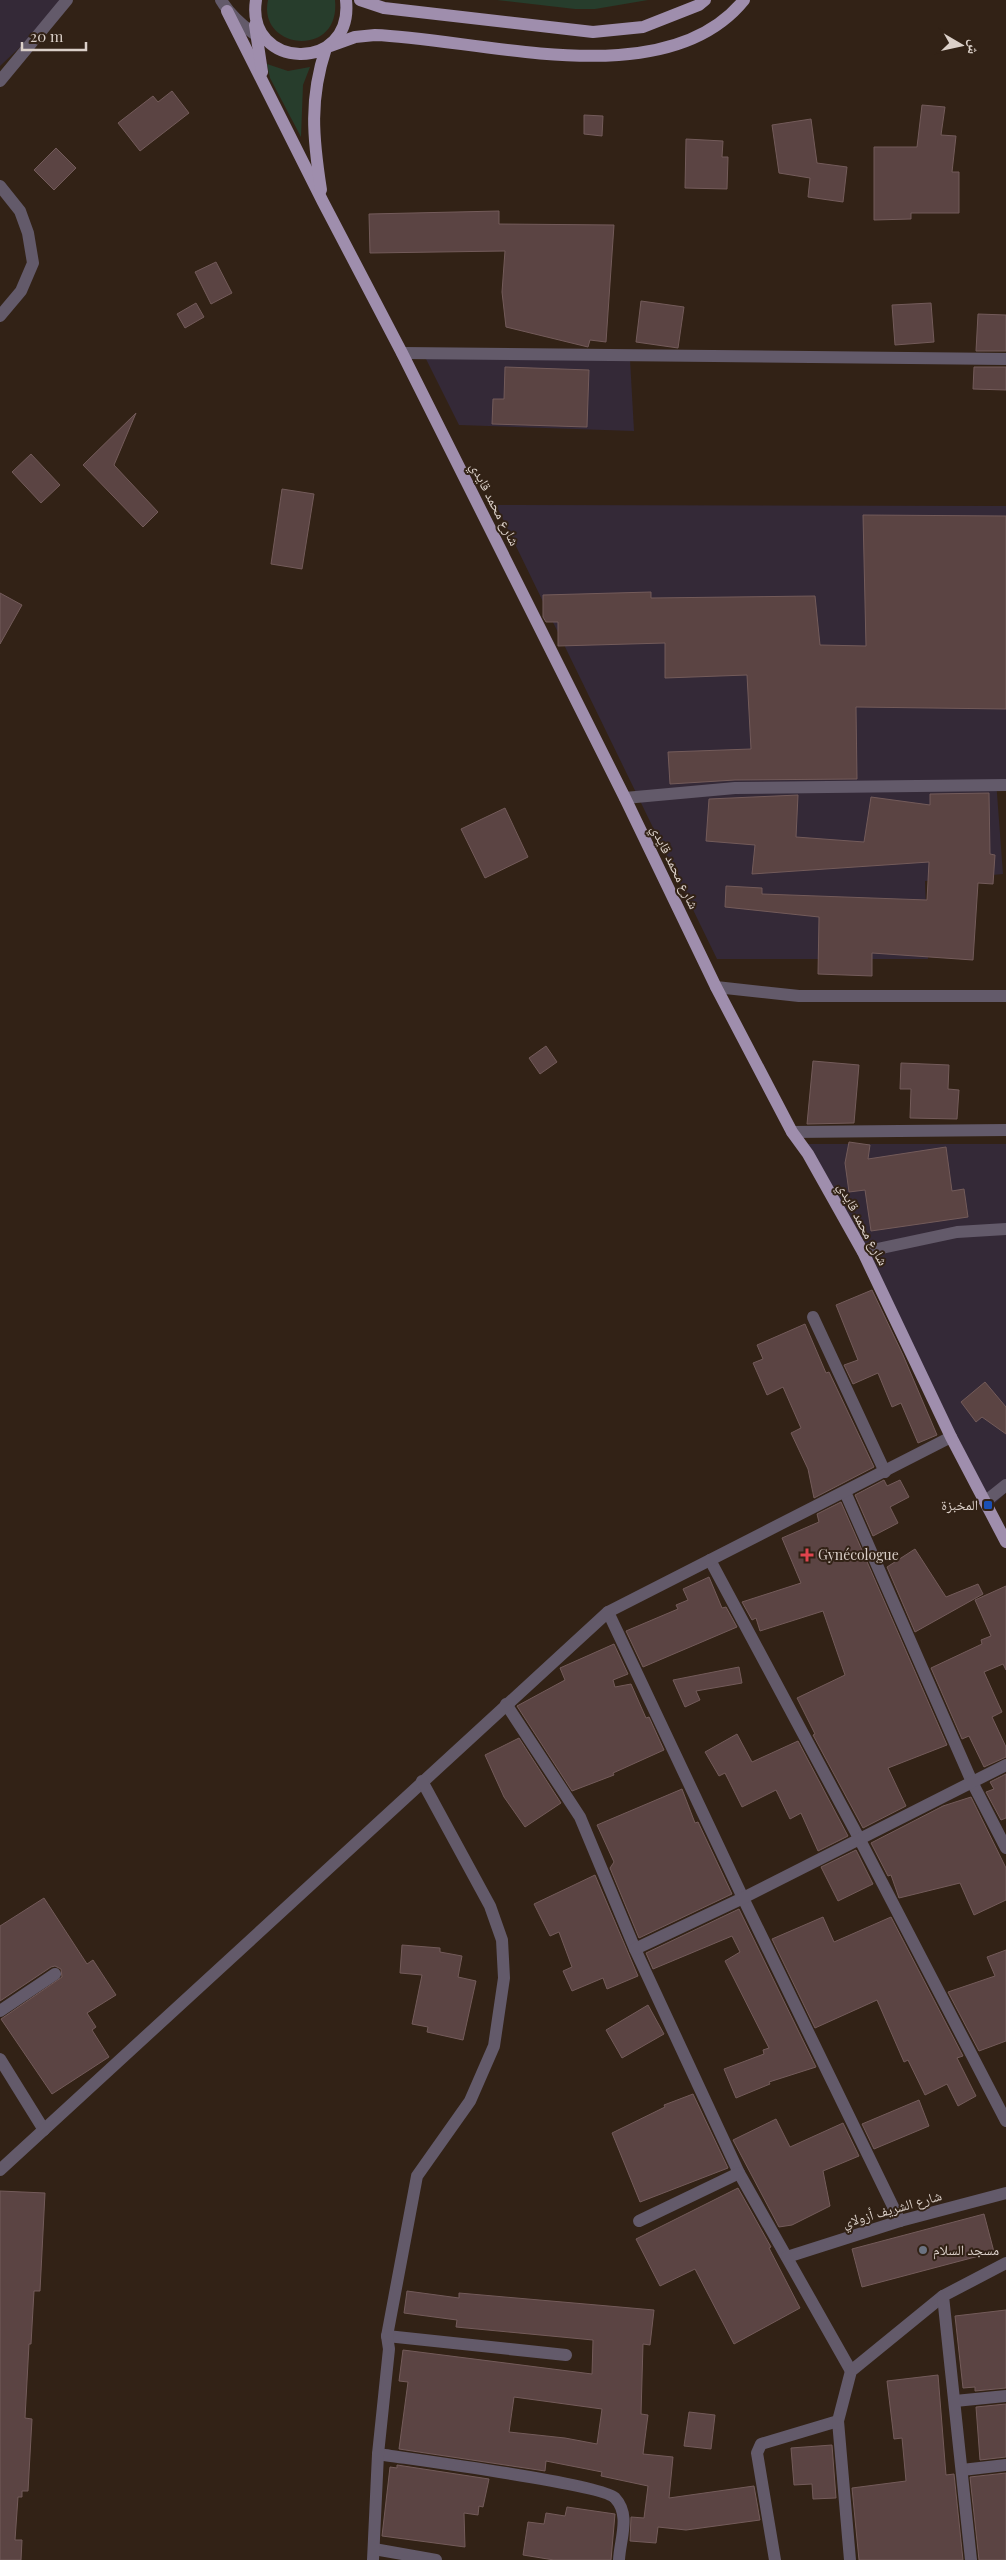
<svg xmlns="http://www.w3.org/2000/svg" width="1006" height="2560" viewBox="0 0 1006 2560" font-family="'Playfair Display','Noto Naskh Arabic',serif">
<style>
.industrial{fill:#342937}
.green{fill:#273d2c}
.building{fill:#5b4443;stroke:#735b5a;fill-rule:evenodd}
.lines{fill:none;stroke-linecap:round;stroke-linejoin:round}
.minor{stroke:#635a6a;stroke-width:12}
.major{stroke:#9f8ead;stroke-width:12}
.transit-dot{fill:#1a4fb4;stroke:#322216;stroke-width:2}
.health-dot{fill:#e0444e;stroke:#322216;stroke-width:2}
.worship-dot{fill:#6b7280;stroke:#322216;stroke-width:2}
.labels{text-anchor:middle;stroke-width:4;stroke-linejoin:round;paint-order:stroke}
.street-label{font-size:14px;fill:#dbd0c9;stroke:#322216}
.poi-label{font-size:14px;fill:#dbd0c9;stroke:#322216;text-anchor:start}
</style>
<rect width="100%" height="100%" fill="#322216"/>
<g class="industrial">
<polygon points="0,0 70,0 0,66"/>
<polygon points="424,355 630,359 634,431 459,425"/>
<polygon points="496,505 1006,506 1006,780 996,780 1003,874 925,881 928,959 717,959"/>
<polygon points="806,1144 1006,1144 1006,1493 984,1513"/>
</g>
<g class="green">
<path d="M268,0H335C341,59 257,50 268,0Z"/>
<polygon points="497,0 648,0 595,9 575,9"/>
<polygon points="267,64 288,71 310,67 303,85 301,137 270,78"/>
</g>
<g class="building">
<polygon points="172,91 189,113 140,151 118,123 153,96 158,102"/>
<polygon points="922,105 945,107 941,135 956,136 952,172 959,172 959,213 911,213 911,219 874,220 874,147 917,147"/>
<polygon points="584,115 603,116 602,136 584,134"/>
<polygon points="811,119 817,163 847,167 843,202 808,197 810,178 779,173 772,125"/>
<polygon points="686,139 723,141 722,157 728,157 727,189 685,188"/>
<polygon points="56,148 76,168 54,190 34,170"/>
<polygon points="499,211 499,224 614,225 606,342 590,340 588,347 506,327 502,292 505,251 370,253 369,214"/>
<polygon points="216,262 232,293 211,304 195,272"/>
<polygon points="641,301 684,307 678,348 636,342"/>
<polygon points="196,303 204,317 185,328 177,314"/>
<polygon points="931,303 934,342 895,345 892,305"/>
<polygon points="978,314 1006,315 1006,351 976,351"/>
<polygon points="505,367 589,370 587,427 492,424 493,399 504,399"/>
<polygon points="974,367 1006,367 1006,390 973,389"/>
<polygon points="136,413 114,465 158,512 143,527 83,465"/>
<polygon points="31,454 60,485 41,503 12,472"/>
<polygon points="282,489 314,494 302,569 271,564"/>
<polygon points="863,515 1006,516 1006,709 856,707 857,779 735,780 670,784 668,752 751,749 747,675 665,678 665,643 558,646 558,622 546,622 543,617 543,595 651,592 651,598 815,596 820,645 866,646"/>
<polygon points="0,593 22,605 0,644"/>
<polygon points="989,793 990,854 995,855 993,884 978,883 973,960 872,953 872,976 818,974 819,917 725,907 726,886 762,888 762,894 927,900 929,862 752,874 755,845 706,841 709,799 798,795 796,837 864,842 871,797 930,805 930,794"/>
<polygon points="505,808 528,857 485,878 461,829"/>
<polygon points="546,1046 557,1062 540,1074 529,1058"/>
<polygon points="813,1061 859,1065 854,1123 807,1124"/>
<polygon points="901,1063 949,1065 948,1089 959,1090 957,1119 910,1118 911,1089 900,1089"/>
<polygon points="849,1142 870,1145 868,1159 946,1147 952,1191 964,1189 968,1217 871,1231 865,1190 849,1192 845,1163"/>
<polygon points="872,1290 903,1355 937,1435 918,1443 901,1403 892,1407 878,1373 853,1384 844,1365 858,1360 836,1305"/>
<polygon points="805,1324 826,1373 829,1372 874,1467 814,1498 808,1469 791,1433 801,1428 783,1387 767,1395 753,1363 763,1359 757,1345"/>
<polygon points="985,1382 1006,1407 1006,1434 982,1417 976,1422 961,1402"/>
<polygon points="884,1480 887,1486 900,1480 909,1497 890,1507 898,1523 873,1536 855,1495"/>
<polygon points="841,1502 947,1745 888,1768 906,1806 863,1828 813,1735 815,1734 797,1698 845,1675 823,1611 760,1631 756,1618 752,1620 742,1602 801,1583 782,1538 819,1522 817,1514"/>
<polygon points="915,1549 946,1597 978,1584 983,1594 915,1632 887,1567"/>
<polygon points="709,1577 722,1608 726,1607 737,1627 643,1667 626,1631 678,1609 676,1605 688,1600 683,1589"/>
<polygon points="1006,1586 1006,1670 1003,1664 984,1672 1002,1712 992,1717 1006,1747 1006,1757 984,1767 969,1736 962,1739 931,1668 982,1644 981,1640 991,1636 975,1600"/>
<polygon points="614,1644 628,1674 613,1680 615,1687 631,1684 646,1718 649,1717 664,1750 613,1773 614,1775 572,1791 517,1706 565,1680 560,1668"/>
<polygon points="739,1667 742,1683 696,1691 700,1700 685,1707 673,1680"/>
<polygon points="737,1734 752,1762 798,1741 848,1836 818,1851 801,1813 790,1819 776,1790 742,1807 725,1773 719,1776 705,1752"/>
<polygon points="519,1738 561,1803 525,1827 504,1797 485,1755"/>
<polygon points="1006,1774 1006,1818 1001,1820 986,1792 994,1789 990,1782"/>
<polygon points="682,1789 695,1823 698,1822 732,1894 639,1938 610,1868 614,1862 597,1825"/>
<polygon points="971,1797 1006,1868 1006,1900 974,1915 960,1883 899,1898 891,1875 888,1876 871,1843 943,1806"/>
<polygon points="856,1850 873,1884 838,1901 821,1867"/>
<polygon points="595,1875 638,1976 607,1989 603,1978 572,1991 563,1971 572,1967 559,1932 550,1936 534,1904"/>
<polygon points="44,1898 87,1964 93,1960 116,1995 87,2013 96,2027 92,2030 109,2057 52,2094 1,2019 62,1977 61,1969 55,1966 51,1967 0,2001 0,1926"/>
<polygon points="739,1909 816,2067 769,2082 770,2084 736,2098 724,2069 764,2054 763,2050 769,2048 725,1961 740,1952 732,1936 653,1969 646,1953"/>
<polygon points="823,1917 834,1942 891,1917 963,2056 957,2058 976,2096 958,2106 947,2084 925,2095 908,2060 904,2062 877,2000 815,2028 772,1939"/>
<polygon points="402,1945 440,1948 440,1952 462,1956 458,1977 476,1981 463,2040 427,2032 428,2027 412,2024 422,1975 400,1973"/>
<polygon points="1006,1950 1006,2041 979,2051 948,1992 995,1976 987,1957"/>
<polygon points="648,2005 664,2034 622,2058 606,2030"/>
<polygon points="693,2094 728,2168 640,2202 612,2133 665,2107 664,2105"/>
<polygon points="919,2100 929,2126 874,2149 862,2124"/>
<polygon points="776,2119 790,2147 843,2123 859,2156 823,2171 830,2206 792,2225 779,2227 733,2140"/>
<polygon points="738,2188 771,2247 769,2248 800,2308 734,2344 695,2269 660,2286 636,2239"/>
<polygon points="0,2191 45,2193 40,2291 34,2291 31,2344 29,2344 25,2418 32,2419 28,2491 22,2491 22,2497 18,2497 15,2540 22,2540 21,2560 0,2560"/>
<polygon points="984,2214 994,2252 862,2287 852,2249"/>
<path d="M407,2291L459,2298V2293L654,2310L650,2345L643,2344L641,2414L648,2415L643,2454L673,2457L669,2498L754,2486L760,2520L686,2530L658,2527L656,2543L630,2541L631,2517L644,2518L648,2486L601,2476L602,2472L546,2461L545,2471L399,2449L408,2382L399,2381L403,2350L592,2374L593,2340L456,2327L457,2320L404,2313ZM514,2397L602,2409L597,2444L565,2438L509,2432Z"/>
<polygon points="1006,2310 1006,2388 975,2391 975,2387 963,2388 955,2316"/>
<polygon points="938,2375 946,2475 954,2474 963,2560 859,2560 852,2488 906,2481 902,2438 894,2439 887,2381"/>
<polygon points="1006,2404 1006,2457 980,2460 976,2407"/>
<polygon points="689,2412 715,2415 711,2449 684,2446"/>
<polygon points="832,2445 836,2498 813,2499 812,2484 794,2485 791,2448"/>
<polygon points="397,2465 489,2479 483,2507 479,2506 478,2515 464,2513 465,2547 382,2536 390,2467 397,2468"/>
<polygon points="1006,2473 1006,2560 979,2560 970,2477"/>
<polygon points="567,2507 615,2514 611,2560 554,2560 523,2555 528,2522 544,2524 546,2513 565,2516"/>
</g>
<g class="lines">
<g class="minor">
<path d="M221,0C231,17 246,29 262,39"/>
<polyline points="0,81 67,0"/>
<polyline points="0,186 20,211 28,233 33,263 21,291 0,316"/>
<polyline points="402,353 1006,359"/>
<polyline points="625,798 735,788 1006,785"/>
<polyline points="716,987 799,996 1006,996"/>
<polyline points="792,1132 1006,1130"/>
<polyline points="863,1252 957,1232 1006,1229"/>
<polyline points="813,1317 885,1472"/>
<polyline points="845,1492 972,1782 1006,1848"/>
<polyline points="986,1501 1006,1485"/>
<polyline points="710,1560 860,1840 1006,2121"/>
<polyline points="608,1612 743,1898 900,2221"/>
<polyline points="506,1704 580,1817 635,1949 739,2173 851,2371"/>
<polyline points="635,1949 743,1898 1006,1765"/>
<polyline points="0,2011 55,1974"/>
<polyline points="0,2059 44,2130"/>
<polyline points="0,2170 608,1612 951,1437"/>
<polyline points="639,2221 739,2173"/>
<polyline points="787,2257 900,2221 1006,2193"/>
<polyline points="387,2336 566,2355"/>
<polyline points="955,2401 1006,2396"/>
<path d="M378,2454C410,2459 603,2484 615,2498C631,2515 620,2539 619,2560"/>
<polyline points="962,2470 1006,2465"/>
<polyline points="374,2549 436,2560"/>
<polyline points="373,2560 378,2454 389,2349 387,2336 417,2176 470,2101 494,2046 504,1978 502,1940 490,1906 422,1781"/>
<polyline points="775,2560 757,2453 761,2444 838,2421"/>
<polyline points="850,2560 838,2421 851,2371 943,2296"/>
<polyline points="971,2560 943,2296 1006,2263"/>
</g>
<g class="major">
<path d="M256,0C245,70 354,74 346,0"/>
<polyline points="360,0 384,8 593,32 643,27 699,5 705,0"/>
<polyline points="227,11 323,202 402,353 625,798 716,987 792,1132 808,1154 863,1252 951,1437 1006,1542"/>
<polyline points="255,25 262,72"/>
<path d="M330,46L355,37L375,35C482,39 666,97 744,0"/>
<path d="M321,190C313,138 309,99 326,48"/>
</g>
</g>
<rect class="transit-dot" x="983" y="1500" width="10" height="10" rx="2.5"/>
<path class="health-dot" d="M804.5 1547.5h5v5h5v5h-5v5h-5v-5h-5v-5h5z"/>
<circle class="worship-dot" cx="923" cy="2250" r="5"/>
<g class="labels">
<g class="street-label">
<text transform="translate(495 504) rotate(63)" y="5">شارع محمد قايدي</text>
<text transform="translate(675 867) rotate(64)" y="5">شارع محمد قايدي</text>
<text transform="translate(863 1224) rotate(62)" y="5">شارع محمد قايدي</text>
<text transform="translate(892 2209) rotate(-16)" y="5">شارع الشريف أزولاي</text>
</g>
<g class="poi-label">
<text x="978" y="1510" text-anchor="end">المخبزة</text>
<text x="818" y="1560">Gynécologue</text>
<text x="933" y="2255">مسجد السلام</text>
</g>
</g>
<g transform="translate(961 45) rotate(99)" stroke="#322216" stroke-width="4" paint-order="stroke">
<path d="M0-4L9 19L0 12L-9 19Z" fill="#dbd0c9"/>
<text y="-8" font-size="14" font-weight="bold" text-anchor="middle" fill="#dbd0c9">ش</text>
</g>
<path d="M22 42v8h64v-8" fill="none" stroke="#dbd0c9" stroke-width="2.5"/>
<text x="30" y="42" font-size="15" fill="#dbd0c9" stroke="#322216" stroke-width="4" paint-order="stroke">20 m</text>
</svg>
